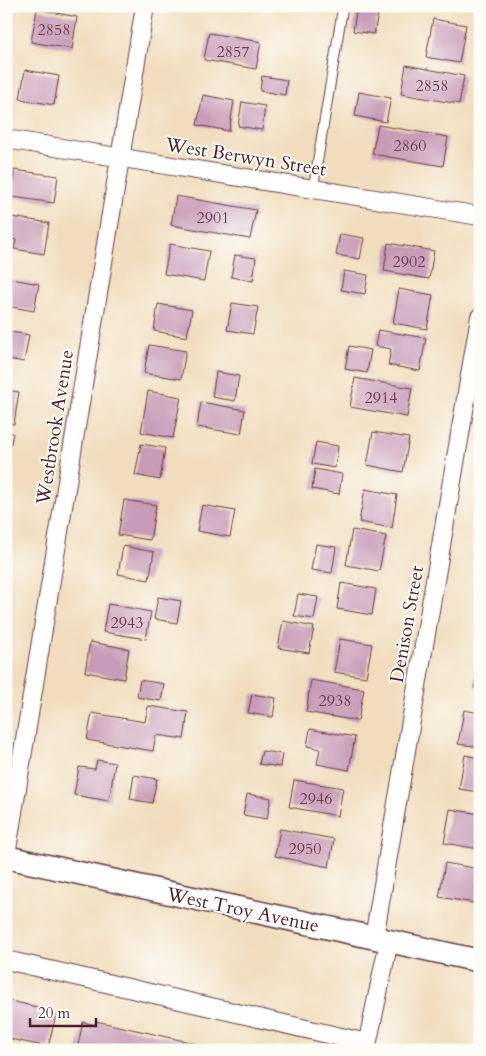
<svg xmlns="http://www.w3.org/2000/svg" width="486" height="1056" viewBox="0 0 486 1056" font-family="Cardo,serif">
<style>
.building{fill:#c89bb8}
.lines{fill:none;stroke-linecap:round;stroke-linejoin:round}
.service-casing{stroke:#633c41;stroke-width:11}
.minor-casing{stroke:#633c41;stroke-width:20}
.tertiary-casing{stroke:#633c41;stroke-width:25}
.service{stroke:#fff;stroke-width:9}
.minor{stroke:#fff;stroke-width:18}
.tertiary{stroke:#fff;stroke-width:22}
.labels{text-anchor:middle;stroke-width:4;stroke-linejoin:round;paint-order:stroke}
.number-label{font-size:16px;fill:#6a3e4e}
.street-label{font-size:19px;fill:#4a1f2b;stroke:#fdfcf7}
</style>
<rect width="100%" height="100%" fill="#fdfcf7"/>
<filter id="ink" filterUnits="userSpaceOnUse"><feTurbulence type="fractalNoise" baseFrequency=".02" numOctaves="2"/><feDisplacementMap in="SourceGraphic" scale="10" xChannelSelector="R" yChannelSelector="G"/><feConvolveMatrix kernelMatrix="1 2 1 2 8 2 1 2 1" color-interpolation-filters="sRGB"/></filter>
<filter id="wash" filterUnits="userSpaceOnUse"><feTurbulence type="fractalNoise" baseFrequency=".0096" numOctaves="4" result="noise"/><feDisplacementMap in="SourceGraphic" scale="20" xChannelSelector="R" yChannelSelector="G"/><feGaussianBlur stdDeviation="1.12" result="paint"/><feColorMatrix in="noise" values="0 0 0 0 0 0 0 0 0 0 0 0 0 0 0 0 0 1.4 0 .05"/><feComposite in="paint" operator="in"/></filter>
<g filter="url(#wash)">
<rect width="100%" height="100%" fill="#f1ddbd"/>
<g id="blocks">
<g class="building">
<polygon points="357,6 379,9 374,34 353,31"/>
<polygon points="37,9 77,17 72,49 31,42"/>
<polygon points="433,19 466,25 459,63 426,57"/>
<polygon points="209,33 261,42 256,69 204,60"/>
<polygon points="406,65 464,76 459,104 401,94"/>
<polygon points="25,70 59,76 54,105 20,99"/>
<polygon points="262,76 287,80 285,95 260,91"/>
<polygon points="359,92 391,98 386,122 355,116"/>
<polygon points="203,95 234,101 229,131 197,125"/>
<polygon points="242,102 265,106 262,130 238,126"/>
<polygon points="378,125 448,137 443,166 372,154"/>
<polygon points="14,170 58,176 54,203 13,197 11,207 6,206 6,181 13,182"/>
<polygon points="176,196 256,210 250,239 171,225"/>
<polygon points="6,216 49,223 44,254 14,249 16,240 6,238"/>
<polygon points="340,234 364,238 360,259 336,255"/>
<polygon points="388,243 434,251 429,279 384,271"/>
<polygon points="170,244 209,251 204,281 164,274"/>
<polygon points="235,255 256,258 253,281 231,277"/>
<polygon points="344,271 368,275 365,294 341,290"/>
<polygon points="6,278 39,284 34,311 6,306"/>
<polygon points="399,289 433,295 427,329 393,323"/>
<polygon points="232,303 258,307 253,334 227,330"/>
<polygon points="158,304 192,310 187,337 154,331"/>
<polygon points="378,330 426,338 420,371 388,365 391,349 375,346"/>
<polygon points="6,331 29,335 24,362 6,359"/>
<polygon points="149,345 186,351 181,379 144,373"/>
<polygon points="349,346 371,350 367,373 345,369"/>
<polygon points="216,372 239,376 235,401 212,397"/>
<polygon points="355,378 412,388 407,417 350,407"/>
<polygon points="6,390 19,392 14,424 6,423"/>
<polygon points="148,391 181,397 173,438 141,432"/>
<polygon points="201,402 245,410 241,434 197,427"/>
<polygon points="6,432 13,433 7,463 6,463"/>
<polygon points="373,432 409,438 403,472 367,465"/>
<polygon points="316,442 338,446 335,468 312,464"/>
<polygon points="141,444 165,448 160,480 135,475"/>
<polygon points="315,469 342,474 339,494 312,489"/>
<polygon points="365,489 397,495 392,528 359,522"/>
<polygon points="124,500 156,505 150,540 118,535"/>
<polygon points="202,505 235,511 230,537 197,531"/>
<polygon points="352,530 386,536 379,571 346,565"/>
<polygon points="316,544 336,547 332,573 311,570"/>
<polygon points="123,546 154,552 149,580 118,574"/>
<polygon points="341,583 376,589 372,615 337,609"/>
<polygon points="298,594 318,597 314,619 294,616"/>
<polygon points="158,597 181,601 177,623 154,619"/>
<polygon points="108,604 151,612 146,639 103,632"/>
<polygon points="283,621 314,627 309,653 278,648"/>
<polygon points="340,639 372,644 366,677 334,672"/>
<polygon points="90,642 129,649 124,679 85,672"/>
<polygon points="479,661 480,661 480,689 474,688"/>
<polygon points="140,680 164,684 161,701 137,697"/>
<polygon points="311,680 364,689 358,721 306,712"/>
<polygon points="252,694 276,698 273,717 248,713"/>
<polygon points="148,706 188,712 184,739 156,735 153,751 87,740 92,713 145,722"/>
<polygon points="464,710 480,713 480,747 458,744"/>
<polygon points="310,729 355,737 349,770 317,764 320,749 307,746"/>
<polygon points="262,751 282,754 280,767 259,764"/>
<polygon points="465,755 480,758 480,792 459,789"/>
<polygon points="97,760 115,763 109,801 74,795 79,767 95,769"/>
<polygon points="134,775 157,779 152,803 130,799"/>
<polygon points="294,780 343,788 338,816 289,807"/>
<polygon points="247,794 271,798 267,819 243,815"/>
<polygon points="450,809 480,814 480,849 444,843"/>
<polygon points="280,829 334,839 329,867 275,856"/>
<polygon points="445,863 480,869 480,904 439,897"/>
<polygon points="6,1000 45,1009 44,1013 56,1015 48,1047 6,1038"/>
<polygon points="96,1021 220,1049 220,1050 77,1050 83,1022 95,1025"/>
</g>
</g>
</g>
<g filter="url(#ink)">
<use href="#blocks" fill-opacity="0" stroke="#633c41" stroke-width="1"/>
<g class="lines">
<defs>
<polyline id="service" points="313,189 343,6"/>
<g id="minor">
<polyline points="6,139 480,216"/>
<polyline points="6,855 145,6"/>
<polyline points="374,938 480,317"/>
<polyline points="6,960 367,1043"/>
<polyline points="366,1050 389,941"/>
</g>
<polyline id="tertiary" points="6,857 480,961"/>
</defs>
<use href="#service" class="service-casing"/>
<use href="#minor" class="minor-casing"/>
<use href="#tertiary" class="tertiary-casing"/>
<use href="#service" class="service"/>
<use href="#minor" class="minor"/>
<use href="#tertiary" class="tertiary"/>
</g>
</g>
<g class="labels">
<g class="number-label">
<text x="54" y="35">2858</text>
<text x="233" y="57">2857</text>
<text x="432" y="91">2858</text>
<text x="410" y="151">2860</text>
<text x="213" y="223">2901</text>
<text x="409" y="267">2902</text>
<text x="381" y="403">2914</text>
<text x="127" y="628">2943</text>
<text x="335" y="706">2938</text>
<text x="316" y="804">2946</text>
<text x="305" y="854">2950</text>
</g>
<g class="street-label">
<text transform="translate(246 156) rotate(9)" y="7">West Berwyn Street</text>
<text transform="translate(54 427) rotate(-81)" y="7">Westbrook Avenue</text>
<text transform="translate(406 624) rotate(-80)" y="7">Denison Street</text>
<text transform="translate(243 909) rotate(12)" y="7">West Troy Avenue</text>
</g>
</g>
<rect width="486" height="1056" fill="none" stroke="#fdfcf7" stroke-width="25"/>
<path d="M30 1018v8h66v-8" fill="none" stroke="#4a1f2b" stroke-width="2.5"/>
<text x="38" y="1018" font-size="15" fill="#4a1f2b" stroke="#fdfcf7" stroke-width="4" paint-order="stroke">20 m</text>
</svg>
